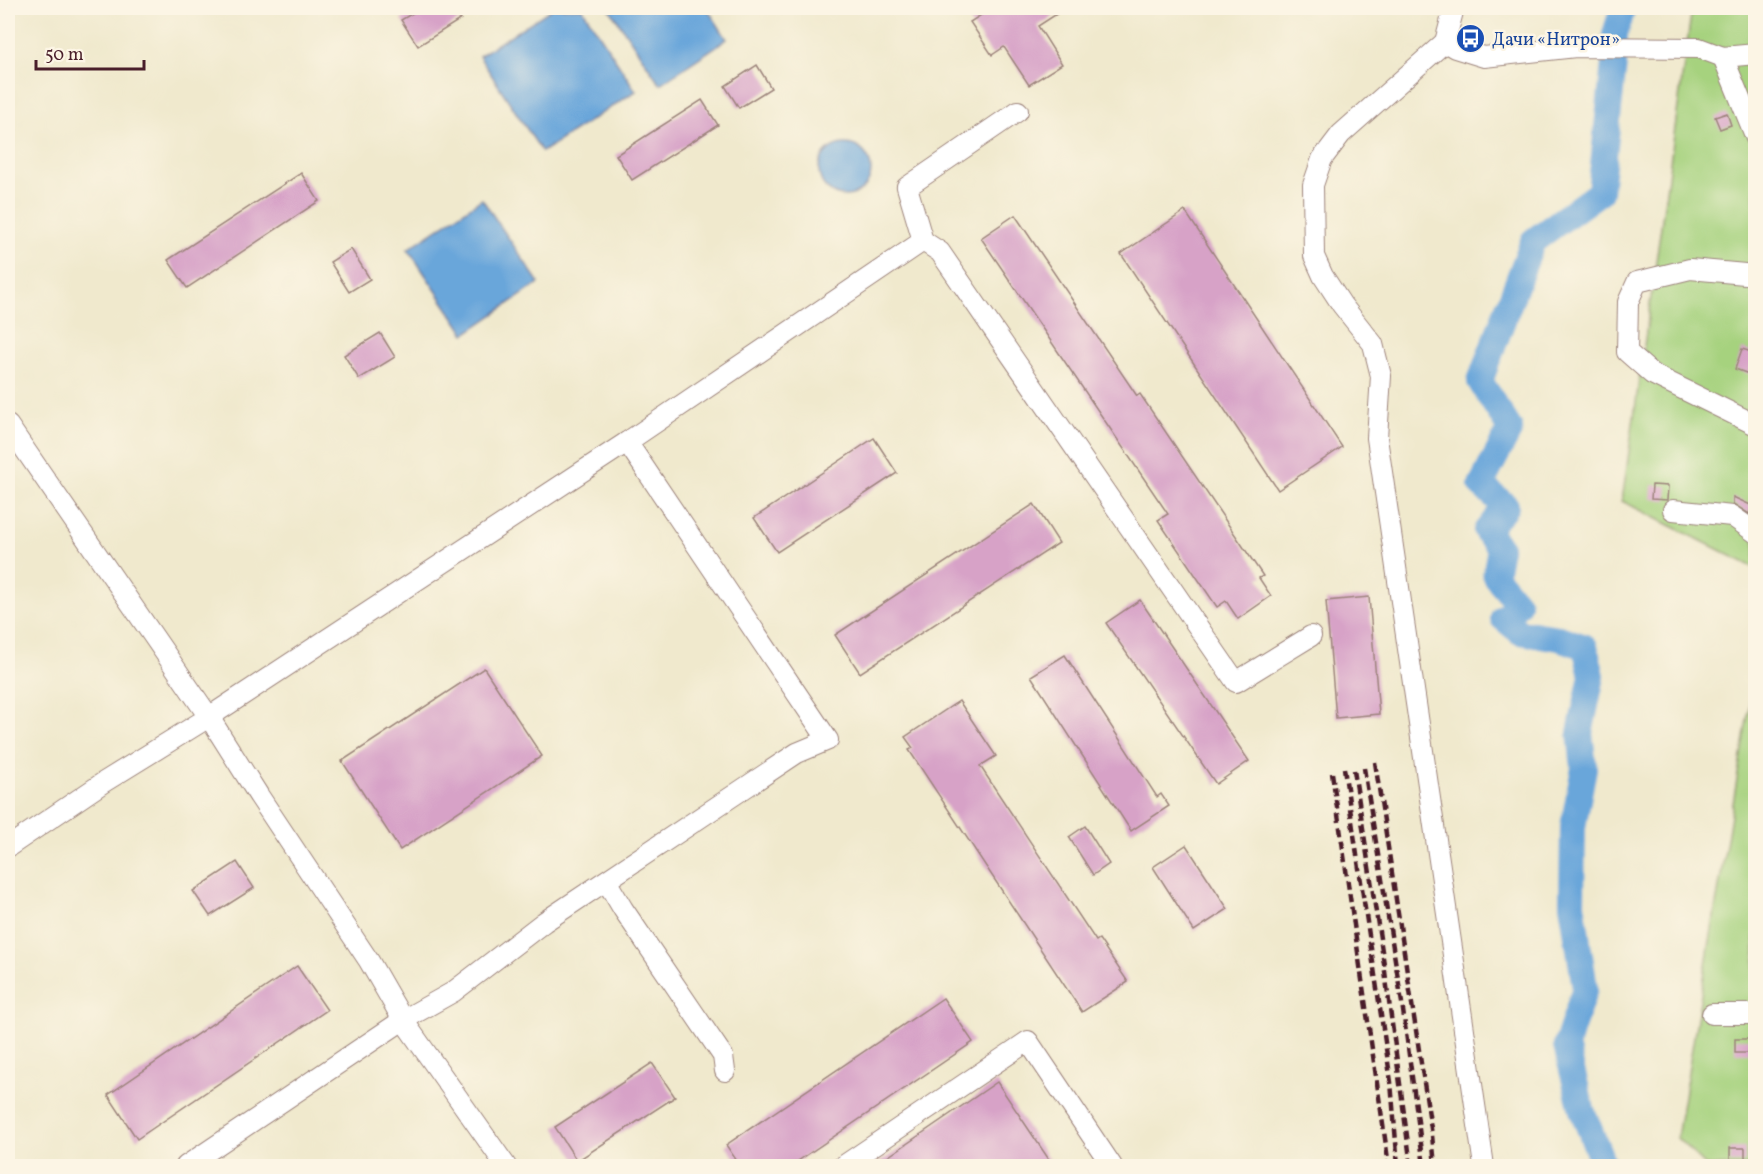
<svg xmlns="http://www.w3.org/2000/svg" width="1763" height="1174" viewBox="0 0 1763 1174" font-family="Vollkorn,serif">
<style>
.green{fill:#a6d27e;stroke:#787854;stroke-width:1.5}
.water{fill:#69a6da;stroke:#5a6282;stroke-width:1.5}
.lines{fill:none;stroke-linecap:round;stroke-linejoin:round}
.river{stroke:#69a6da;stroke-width:26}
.building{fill:#d7a2c7}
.minor-casing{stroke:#9d847c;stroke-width:22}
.minor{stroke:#fff;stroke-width:20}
.rail{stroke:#4a1f2b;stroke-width:4.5;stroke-dasharray:9 4.5;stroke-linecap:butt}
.labels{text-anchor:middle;stroke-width:5;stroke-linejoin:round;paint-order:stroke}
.transit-label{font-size:18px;fill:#164399;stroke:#fcf5e5;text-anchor:start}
</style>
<rect width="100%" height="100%" fill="#fcf5e5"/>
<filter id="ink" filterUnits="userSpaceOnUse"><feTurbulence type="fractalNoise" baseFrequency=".0167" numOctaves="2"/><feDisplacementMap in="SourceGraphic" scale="12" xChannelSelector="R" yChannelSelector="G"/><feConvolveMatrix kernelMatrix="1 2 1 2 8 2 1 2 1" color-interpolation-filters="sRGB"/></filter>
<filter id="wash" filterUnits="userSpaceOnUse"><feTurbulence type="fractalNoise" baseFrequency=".008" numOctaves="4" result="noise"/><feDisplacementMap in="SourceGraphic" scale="24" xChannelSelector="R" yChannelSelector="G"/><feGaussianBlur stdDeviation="1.35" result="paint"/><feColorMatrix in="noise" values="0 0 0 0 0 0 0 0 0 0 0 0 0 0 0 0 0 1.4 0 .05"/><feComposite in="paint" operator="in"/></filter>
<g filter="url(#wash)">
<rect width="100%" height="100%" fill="#f0e9cd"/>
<g class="green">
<polygon points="1692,8 1755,8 1755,568 1622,501"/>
<polygon points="1755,672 1755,1166 1706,1166 1677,1138"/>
</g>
<g class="water">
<polygon points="553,8 582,8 636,91 542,152 479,56"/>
<polygon points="609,8 707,8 727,39 660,84"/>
<circle cx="845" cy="170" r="26"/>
<polygon points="482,199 539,283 465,334 408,249"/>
</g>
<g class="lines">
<polyline class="river" points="1604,1166 1582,1110 1566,1046 1585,988 1572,904 1573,827 1584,768 1580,733 1592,676 1585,647 1559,638 1520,632 1503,618 1518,604 1495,576 1500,548 1486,531 1506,506 1481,485 1510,429 1480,381 1533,241 1600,192 1614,63 1615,34 1623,8"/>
</g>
<g id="blocks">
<g class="building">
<polygon points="421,8 454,8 461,19 418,46 401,20"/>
<polygon points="992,8 1066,8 1038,26 1062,64 1029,85 1004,47 992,55 970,22"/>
<polygon points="757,65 771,88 739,108 725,86"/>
<polygon points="702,100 718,125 632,180 616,155"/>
<polygon points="1727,113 1731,125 1720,129 1715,117"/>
<polygon points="301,173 319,201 187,288 168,260"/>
<polygon points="1185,211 1342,447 1278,490 1121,254"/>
<polygon points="1015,215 1137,396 1140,394 1263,576 1259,578 1271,596 1238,619 1226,601 1217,607 1158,520 1168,514 981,238"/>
<polygon points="351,249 370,279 349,292 330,262"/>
<polygon points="380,333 395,357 359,379 344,355"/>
<polygon points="1742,349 1755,353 1749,374 1735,369"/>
<polygon points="874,438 897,473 777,552 754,518"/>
<polygon points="1652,485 1668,486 1667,500 1651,499"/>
<polygon points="1733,497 1753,506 1749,514 1733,504"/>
<polygon points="1034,504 1059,543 860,673 835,635"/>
<polygon points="1369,597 1379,714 1336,718 1326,601"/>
<polygon points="1140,600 1249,761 1216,784 1106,623"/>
<polygon points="1065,655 1157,797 1161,794 1169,806 1131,831 1031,676"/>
<polygon points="484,668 542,756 400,850 342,761"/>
<polygon points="959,701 996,756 980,766 1096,941 1099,939 1128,982 1082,1012 909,750 913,748 905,737"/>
<polygon points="1085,826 1109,864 1093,875 1069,837"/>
<polygon points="1186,845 1228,909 1194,931 1153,867"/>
<polygon points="237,862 254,888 210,916 193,891"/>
<polygon points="297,966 327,1010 137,1139 108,1095"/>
<polygon points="943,998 973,1042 789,1167 741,1167 726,1145"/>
<rect x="1735" y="1039" width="14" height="14"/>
<polygon points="652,1063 675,1097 577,1161 555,1127"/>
<polygon points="997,1082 1054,1167 873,1167"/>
<rect x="1730" y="1148" width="15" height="15"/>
</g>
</g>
</g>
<g filter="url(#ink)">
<use href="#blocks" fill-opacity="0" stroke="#9d847c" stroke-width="1.5"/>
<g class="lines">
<defs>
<g id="minor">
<polyline points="1454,8 1445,42 1455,48 1484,57 1576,47 1699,48 1723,57 1756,54"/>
<polyline points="1445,42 1341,134 1322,159 1313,185 1314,256 1323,276 1342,305 1373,344 1381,376 1377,438 1484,1166"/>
<polyline points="1723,57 1756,138"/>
<polyline points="923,241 940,252 1236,682 1311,636"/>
<polyline points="1756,275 1690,269 1637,282 1628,302 1627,352 1652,374 1756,425"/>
<polyline points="8,425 209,717 259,796 369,961 403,1020 453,992 544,922 797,753 828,740 627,442 209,717 104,782 8,847"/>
<polyline points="627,442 923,241 907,187 1018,111"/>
<polyline points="1673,510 1732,516 1756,533"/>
<polyline points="607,882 623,909 723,1056 725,1071"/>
<polyline points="1712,1014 1756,1014"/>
<polyline points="186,1166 403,1020 506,1166"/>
<polyline points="843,1166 1028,1041 1112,1166"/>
</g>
</defs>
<use href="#minor" class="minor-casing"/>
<use href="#minor" class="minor"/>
<g class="rail">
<polyline points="1375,762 1432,1135 1435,1166"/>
<polyline points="1344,768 1391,1082 1398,1166"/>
<polyline points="1364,768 1402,1003 1424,1166"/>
<polyline points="1354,770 1384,964 1411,1166"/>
<polyline points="1332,773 1389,1166"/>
</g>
</g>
</g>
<defs>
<symbol id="bus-disc" viewBox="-11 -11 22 22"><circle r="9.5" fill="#1a4fb4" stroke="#fcf5e5"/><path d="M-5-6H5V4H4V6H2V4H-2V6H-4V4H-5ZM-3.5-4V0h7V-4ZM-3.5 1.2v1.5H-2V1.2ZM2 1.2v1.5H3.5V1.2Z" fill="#fff"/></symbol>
</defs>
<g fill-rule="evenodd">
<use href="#bus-disc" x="1454" y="22" width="33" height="33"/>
</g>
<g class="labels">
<g class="transit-label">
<text x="1492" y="45">Дачи «Нитрон»</text>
</g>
</g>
<rect width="1763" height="1174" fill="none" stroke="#fcf5e5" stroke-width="30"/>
<path d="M36 60v9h108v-9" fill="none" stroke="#4a1f2b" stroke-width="3"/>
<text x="45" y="60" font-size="18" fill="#4a1f2b" stroke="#fcf5e5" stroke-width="4.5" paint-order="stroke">50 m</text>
</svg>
